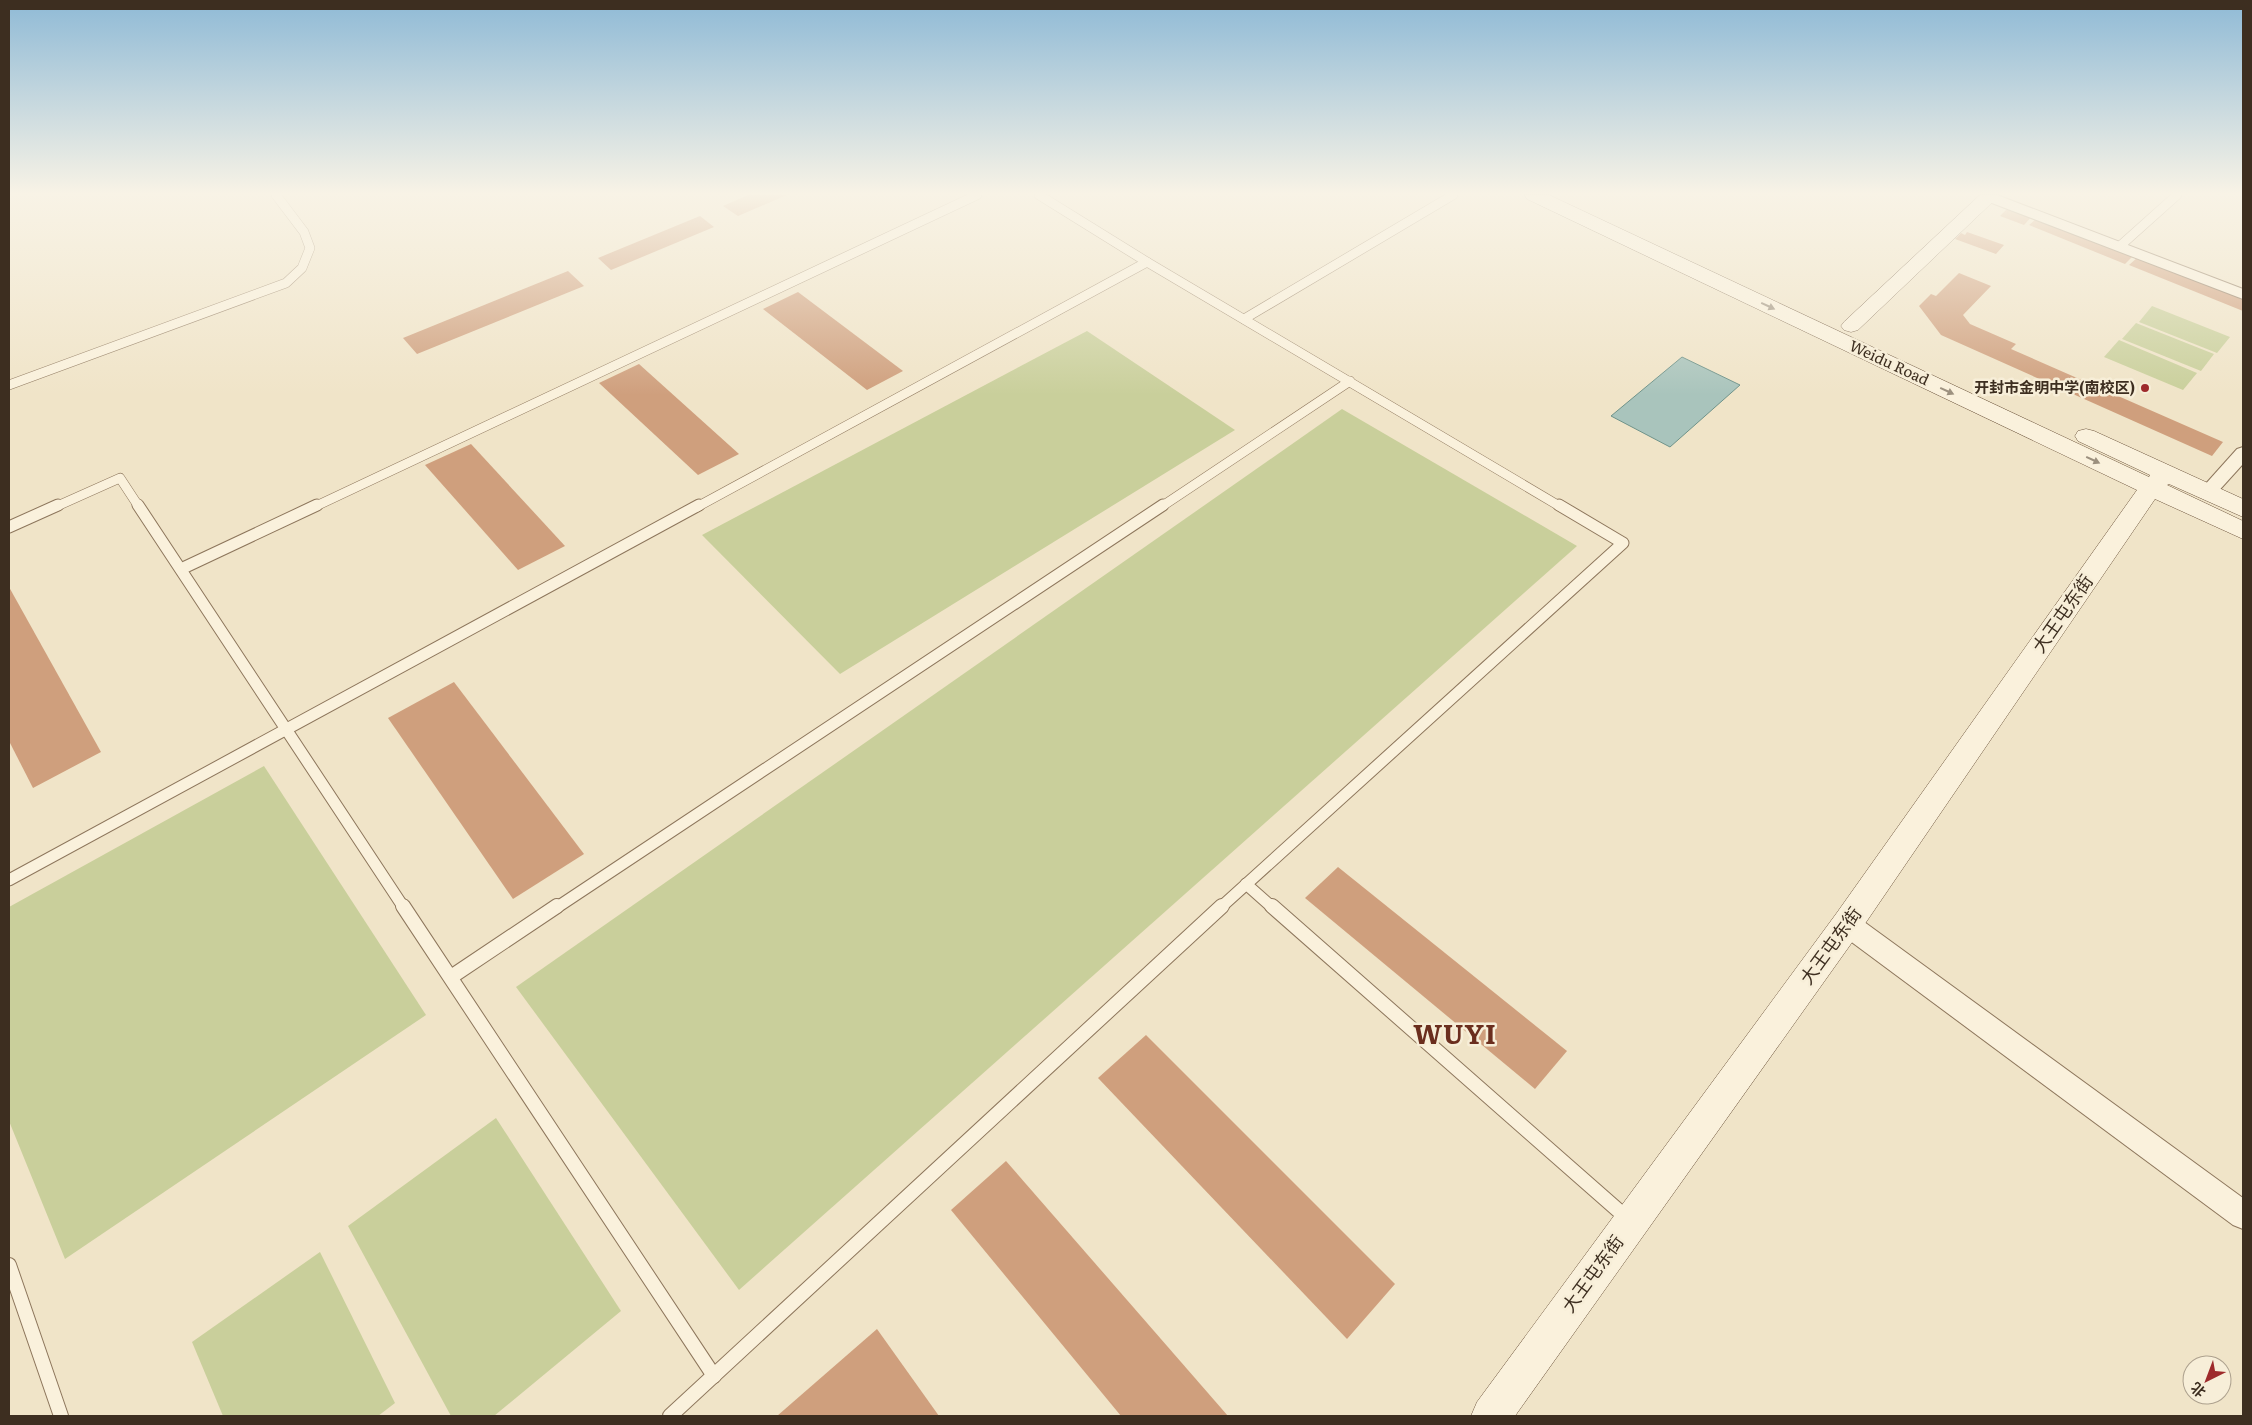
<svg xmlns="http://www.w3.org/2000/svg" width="2252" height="1425" viewBox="0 0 2252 1425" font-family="Literata,'Noto Sans SC',serif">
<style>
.green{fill:#c9cf9b}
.water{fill:#a9c4bc;stroke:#6f938a}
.building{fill:#cf9f7d}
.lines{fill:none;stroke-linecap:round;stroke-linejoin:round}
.lane-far2-casing{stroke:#8d765c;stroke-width:10}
.lane-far1-casing{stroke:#8d765c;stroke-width:13}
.lane-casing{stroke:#8d765c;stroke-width:16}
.street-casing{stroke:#8d765c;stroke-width:2}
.secondary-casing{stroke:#6f573f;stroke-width:1}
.lane-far2{stroke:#faf1dc;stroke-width:9}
.lane-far1{stroke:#faf1dc;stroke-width:11}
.lane{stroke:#faf1dc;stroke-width:14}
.street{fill:#faf1dc;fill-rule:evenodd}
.secondary{fill:#faf1dc;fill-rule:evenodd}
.oneway{fill:#9c907e}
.poi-dot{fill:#9e2a2b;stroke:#f7eed8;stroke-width:2}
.labels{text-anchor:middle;stroke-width:5;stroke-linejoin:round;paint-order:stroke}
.far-street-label{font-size:15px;fill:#3d2e20;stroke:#f7eed8}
.far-poi-label{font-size:15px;font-weight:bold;fill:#3d2e20;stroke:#f7eed8;text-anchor:end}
.street-label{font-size:18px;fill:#3d2e20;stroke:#f7eed8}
.near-district-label{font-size:26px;font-weight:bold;letter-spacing:1px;fill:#6b2e1e;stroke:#f7eed8}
</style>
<rect width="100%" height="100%" fill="#f0e4c8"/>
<g class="green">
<polygon points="2152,306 2230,337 2217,353 2139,322"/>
<polygon points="2136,323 2214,354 2201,371 2122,339"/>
<polygon points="1087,331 1235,430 840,674 702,535"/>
<polygon points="2119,340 2197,373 2183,390 2104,357"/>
<polygon points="1342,409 1577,546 739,1290 516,987"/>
<polygon points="264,766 426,1015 65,1259 9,1121 9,907"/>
<polygon points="496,1118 621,1311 494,1416 451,1416 348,1226"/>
<polygon points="320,1252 395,1403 378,1416 223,1416 192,1342"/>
</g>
<polygon class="water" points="1682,357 1740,385 1670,447 1611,416"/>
<g class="building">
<polygon points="748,195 787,195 738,216 723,206"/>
<polygon points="2010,206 2034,214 2024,225 2000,216"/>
<polygon points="700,216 714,227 611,270 598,258"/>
<polygon points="2037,218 2133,256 2125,264 2029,225"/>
<polygon points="1967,232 2004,245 1996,254 1955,239 1961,233 1965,235"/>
<polygon points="2138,257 2243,299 2243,311 2129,265"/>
<polygon points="568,271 584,286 417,354 403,338"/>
<polygon points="1959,273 1991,286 1963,315 1970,324 2016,344 2011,349 2223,442 2212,456 1941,335 1919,306 1931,294 1936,296"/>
<polygon points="798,292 903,371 867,390 763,309"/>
<polygon points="639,364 739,454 698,475 599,383"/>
<polygon points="471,444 565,546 518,570 425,465"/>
<polygon points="9,587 101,752 33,788 9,741"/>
<polygon points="454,682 584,854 513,899 388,718"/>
<polygon points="1338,867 1567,1051 1535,1089 1305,898"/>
<polygon points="1146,1035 1395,1284 1347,1339 1098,1078"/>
<polygon points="1006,1161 1228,1416 1121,1416 951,1210"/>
<polygon points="877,1329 939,1416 777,1416"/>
</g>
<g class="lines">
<defs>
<g id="lane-far2">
<polyline points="1039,195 1147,262 1561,507"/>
<polyline points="2120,246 2177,195"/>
<polyline points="1244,319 1453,195"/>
<polyline points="9,385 286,283 302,268 310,248 304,232 276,195"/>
<polyline points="55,507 120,478 139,507"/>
<polyline points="314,507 977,195"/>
<polyline points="697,507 1147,262"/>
<polyline points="1161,507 1350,381"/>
</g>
<g id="lane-far1">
<polyline points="138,505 404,908"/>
<polyline points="9,527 58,505"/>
<polyline points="181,569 317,505"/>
<polyline points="9,880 699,505"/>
<polyline points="1246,884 1273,908"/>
<polyline points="556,908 1163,505"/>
<polyline points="1220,908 1623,543 1559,505"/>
</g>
<g id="lane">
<polyline points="403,906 714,1376"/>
<polyline points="1272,906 1628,1219"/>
<polyline points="451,977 557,906"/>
<polyline points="9,1265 61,1416"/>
<polyline points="670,1416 1222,906"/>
</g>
<g id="street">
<polygon points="1983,195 1997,195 2243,289 2243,299 1984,200"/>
<polygon points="2243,447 2243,464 2214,496 2208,498 2202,496 2199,492 2202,488 2237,449"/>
<polygon points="1847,913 1856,916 2243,1198 2243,1229 2233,1225 1838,932 1835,924 1838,916"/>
</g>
<g id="secondary">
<polygon points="1525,195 1549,195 2149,477 2150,475 2078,441 2075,436 2078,431 2086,429 2094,431 2243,499 2243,517 2169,484 2167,485 2243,521 2243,539 2155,499 1858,934 1515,1416 1471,1416 1477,1402 1836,914 2137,490 1527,199"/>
<polygon points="1980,195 2000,195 1858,330 1851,332 1844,330 1841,326 1844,322"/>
</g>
</defs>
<use href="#lane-far2" class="lane-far2-casing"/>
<use href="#lane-far1" class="lane-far1-casing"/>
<use href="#lane" class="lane-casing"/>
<use href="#street" class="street-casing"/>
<use href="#secondary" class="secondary-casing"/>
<use href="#lane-far2" class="lane-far2"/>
<use href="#lane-far1" class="lane-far1"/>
<use href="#lane" class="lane"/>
<use href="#street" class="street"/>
<use href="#secondary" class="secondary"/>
</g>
<defs><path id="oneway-solid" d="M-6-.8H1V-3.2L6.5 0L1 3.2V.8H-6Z" transform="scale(1.25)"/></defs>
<g class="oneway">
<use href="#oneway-solid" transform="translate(1768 306) rotate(25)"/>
<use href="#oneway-solid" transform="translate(1947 391) rotate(25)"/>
<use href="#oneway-solid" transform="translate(2093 460) rotate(25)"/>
</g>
<linearGradient id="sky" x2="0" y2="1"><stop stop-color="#8fbad6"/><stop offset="0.49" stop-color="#f8f3e6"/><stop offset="1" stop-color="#f8f3e6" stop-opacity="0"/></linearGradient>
<rect width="2252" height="395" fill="url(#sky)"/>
<circle class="poi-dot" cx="2145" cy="388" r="5"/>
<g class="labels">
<g class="far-street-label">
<text transform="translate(1889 363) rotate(25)" y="5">Weidu Road</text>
</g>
<g class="far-poi-label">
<text x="2135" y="393">开封市金明中学(南校区)</text>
</g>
<g class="street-label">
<text transform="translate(2063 614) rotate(-55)" y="6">大王屯东街</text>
<text transform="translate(1831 946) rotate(-54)" y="6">大王屯东街</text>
<text transform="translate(1593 1274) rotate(-54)" y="6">大王屯东街</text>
</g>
<g class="near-district-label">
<text x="1455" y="1044">WUYI</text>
</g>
</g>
<rect width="2252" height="1425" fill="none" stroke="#3d2e20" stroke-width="20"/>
<g transform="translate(2207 1380) rotate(222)"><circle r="24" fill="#f7eed8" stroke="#ada18e"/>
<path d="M0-4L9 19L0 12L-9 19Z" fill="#9e2a2b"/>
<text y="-8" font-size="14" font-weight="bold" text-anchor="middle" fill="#3d2e20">北</text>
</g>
</svg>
